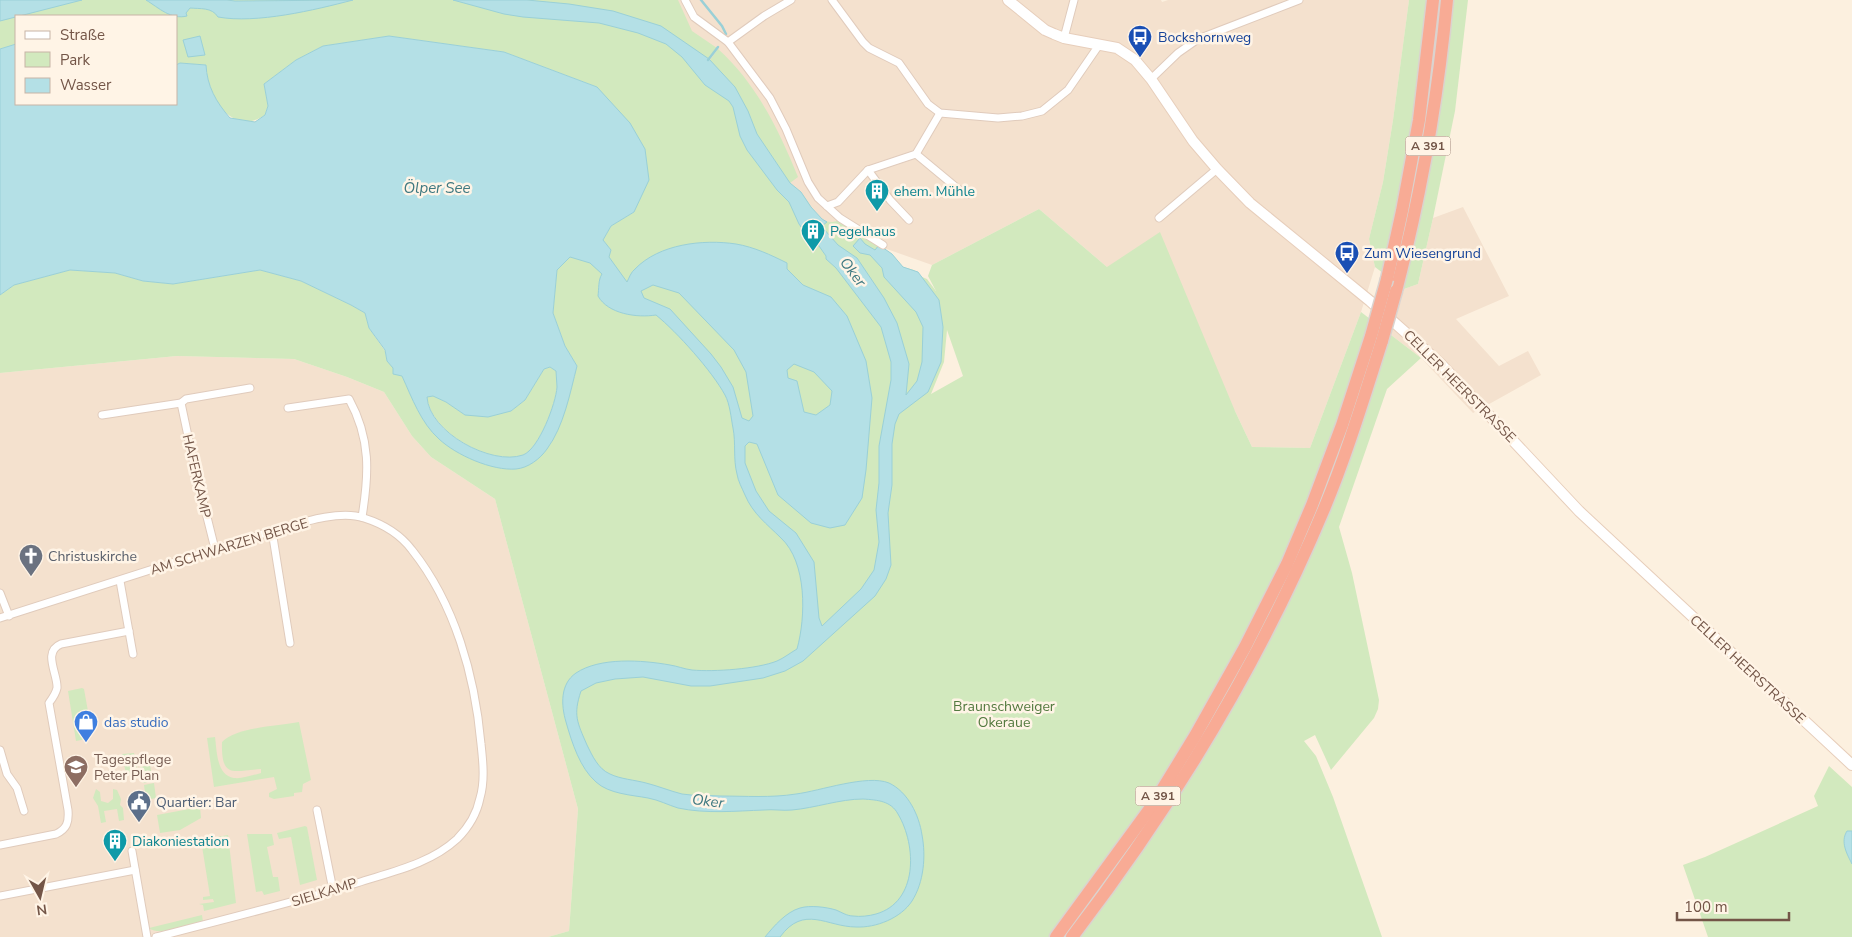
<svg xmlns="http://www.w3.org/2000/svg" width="1852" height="937" viewBox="0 0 1852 937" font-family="'Nunito Sans',sans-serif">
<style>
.residential{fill:#f4e1ce}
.green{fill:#d2e9be;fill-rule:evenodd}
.water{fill:#b4e0e6;stroke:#9ad0d7;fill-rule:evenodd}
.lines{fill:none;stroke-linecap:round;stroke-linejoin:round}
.stream{stroke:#9ad0d7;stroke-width:2.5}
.minor-casing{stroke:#e0cbbc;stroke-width:9}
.secondary-casing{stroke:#e7cebb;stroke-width:12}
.motorway-casing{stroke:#dbd3cf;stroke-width:15}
.minor{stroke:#fff;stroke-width:7}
.secondary{stroke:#fff;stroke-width:10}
.motorway{stroke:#f8ab95;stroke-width:12}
.motorway-bridge-casing{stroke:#dbd3cf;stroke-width:15;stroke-linecap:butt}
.motorway-bridge{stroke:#f8ab95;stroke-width:12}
.labels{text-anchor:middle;stroke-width:5;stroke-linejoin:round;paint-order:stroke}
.shield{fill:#fff4e6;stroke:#9d8577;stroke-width:1}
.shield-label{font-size:12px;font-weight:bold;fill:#735547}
.transit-label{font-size:14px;fill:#164399;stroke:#fff4e6;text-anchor:start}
.culture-label{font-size:14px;fill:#0d838f;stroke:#fff4e6;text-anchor:start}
.street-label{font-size:14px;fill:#735547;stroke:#fff4e6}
.worship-label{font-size:14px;fill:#5b616d;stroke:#fff4e6;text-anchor:start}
.park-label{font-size:14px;fill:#53793f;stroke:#fff4e6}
.shop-label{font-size:14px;fill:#366cbe;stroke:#fff4e6;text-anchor:start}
.education-label{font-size:14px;fill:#785e54;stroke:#fff4e6;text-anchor:start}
.service-label{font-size:14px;fill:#4e5e75;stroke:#fff4e6;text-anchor:start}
.water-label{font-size:15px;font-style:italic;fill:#3e7880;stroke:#fff4e6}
</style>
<rect width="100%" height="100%" fill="#fcf0df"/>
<g class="residential">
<polygon points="660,0 1161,0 1162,2 1168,0 1409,0 1393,120 1383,182 1369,239 1375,267 1361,312 1310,448 1252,447 1235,411 1107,267 1039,209 932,265 884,248 840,220 835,223 827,222 822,219 811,207 801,192 790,183 726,79"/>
<polygon points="1463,207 1509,296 1456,319 1499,366 1528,351 1541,375 1473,413 1421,358 1391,335 1404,289 1418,284 1433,218"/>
<polygon points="177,356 294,359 347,377 384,392 412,436 431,457 495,499 578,809 569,931 548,937 0,937 0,373"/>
</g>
<g class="green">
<path d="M0,0H678L692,31L717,48L709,59L710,60L718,49C756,83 779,130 798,177L790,183C794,187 799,190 802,194C812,206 821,229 839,220L892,254L903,267L914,270L922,277L927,279L936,291L928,276L932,265L1039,209L1107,267L1160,232L1235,411L1252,447L1310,448L1361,312L1421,358L1387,389L1339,527L1352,573L1379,700L1378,709L1374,718L1331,770L1315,735L1304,741L1316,756L1333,797L1382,937H548L569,931L578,809L495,499L431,457L412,436L384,392L347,377L294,359L177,356L0,373V295L14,285L70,270L115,273L143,281L173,284L260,270L301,281L351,305L365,313L369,328L385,351L387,361L402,376L424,421L501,468C515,463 532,458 545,450C558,442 572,383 577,366L565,346L553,313L557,269L570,257L611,250L603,240L611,226L634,212L597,87L504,52L389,36L323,46L296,60L264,84L268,106L265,115C231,138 207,95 206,65L180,63L176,65V16H16V44L0,49ZM947,330L963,376L931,394L944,362Z"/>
<polygon points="1409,0 1468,0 1455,111 1433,218 1418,284 1404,289 1375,267 1369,239 1383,182 1393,120"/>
<path d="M550,367L556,371C556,376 557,382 557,387C556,403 539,449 523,455C491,466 430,432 427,397L432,395L446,402L465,415L511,411L525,400L544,369Z"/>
<polygon points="82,688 84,689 89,717 84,719 87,739 76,741 68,691"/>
<path d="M299,722L311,780L303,784L302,792L294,793V796L274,799L269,797V793L277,789L274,777L214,787L207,738L215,737C217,750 216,775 234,778C242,779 253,775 261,773V769C233,771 221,779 222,742C236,727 279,726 299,722Z"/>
<polygon points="134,753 138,772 126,774 122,754"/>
<polygon points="150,765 153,781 143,783 140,767"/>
<path d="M1829,766L1852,787V831H1847C1841,840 1847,855 1852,864V937H1708L1683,865L1705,857L1818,806L1814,796Z"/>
<polygon points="154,783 156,798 146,800 144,785"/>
<polygon points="96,789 100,792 101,801 108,803 113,799 113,789 117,790 121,799 120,805 123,808 124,820 119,821 117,809 104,811 106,822 101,823 98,806 93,798"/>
<polygon points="200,807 201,818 180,830 160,833 157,815"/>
<polygon points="305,826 307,827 317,880 300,885 291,837 279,839 277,833"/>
<polygon points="247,834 272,834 274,845 267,847 273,877 278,877 280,891 264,895 262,891 256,892"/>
<polygon points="228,835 236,903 204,911 203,905 199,904 214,902 213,899 203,900 203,897 210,896 201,840"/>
<path d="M202,915L203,922C190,925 159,937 149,928Z"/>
</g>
<g class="water">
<polygon points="0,0 82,0 0,21"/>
<path d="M146,0H227L235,1L353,0C315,10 256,24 218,17C212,7 200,9 190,8L186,13L187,16C171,20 159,8 146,0Z"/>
<path d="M453,0H527L569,4L613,11L661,26L709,59L735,87L748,111L757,134L790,183L801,192L811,207L822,219L827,222L823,225V228L838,245L857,258L884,298L897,323L909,364L906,395L917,381L922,362L923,327L916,312L884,277L882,268L870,255L860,253L853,246L860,238L865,244L875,250L879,245L892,254L903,267L918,272L939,300L943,327L941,362L928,392L899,414L895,424L892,444V485L888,513L891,565L886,579L875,596L803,661L785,671L763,678L710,686H691L643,677L615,679L596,683L581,691C573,715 577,722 587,745C592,755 598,769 610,774C620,779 635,780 646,783C658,786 670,791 682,794C694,796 708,795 720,796C745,796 771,798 796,794C820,791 867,774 889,783C908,792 919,815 922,835C926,856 924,882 912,901C901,918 876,928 856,927C827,927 804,904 780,937H765C774,926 786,912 800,908C810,905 826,907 836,910C841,912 847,916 853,916C860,917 869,916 876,914C918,902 917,846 898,814C891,801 878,800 863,799C840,799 815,808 792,810C783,811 773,809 764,810C736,811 706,814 678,808C668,805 659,800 648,798C632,795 609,794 596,782C580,768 572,743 566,722C561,705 560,684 576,673C600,657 642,660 670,665C677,666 684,669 692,670C714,672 757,669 777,661C784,658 790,653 797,649C806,617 807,562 781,538C767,524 753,514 745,495C742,488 738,481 737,474C733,459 736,443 733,428C731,418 730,404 725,395C712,371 677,332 656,315C637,318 608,314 598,296C599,289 598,280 602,274L590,263L570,257L557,270L553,313L565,346L577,366C570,393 564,426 547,449C540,459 528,468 516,469C492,471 456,455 439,439C421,423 412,398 402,376L393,374V368L387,361L385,350L369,328L365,313L351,305L301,281L260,270L173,284L143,281L115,273L70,270L14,285L0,295V49L16,44V104H176V65L180,63L206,65C207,86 216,102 230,118L255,122L265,115L268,106L264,84L296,60L323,46L389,36L504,52L597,87L630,123L645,149L649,180L634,212L611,226L603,240L611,250L609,257L627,282C629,278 631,272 635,269C659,244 703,239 736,244C754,247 771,255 787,263V269L803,285L831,297L847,316L866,361L872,398L866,470L862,498L845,525L830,528L811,523L778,495L757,444L749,442L745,446V463L756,491L769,511L796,533L814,562L819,618L822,626L861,589L874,570L879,542L876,510L879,483V446L891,380V362L881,327L836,268L826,259V256L812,236L809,238L799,224L789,202L777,190L747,150L740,136L733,107L729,101L705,85L682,57L666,44L638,33L599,23L523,17L504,14ZM653,285L679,293L734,350L746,372L753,416L749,421L742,418L733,387L721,367L711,354L670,309L644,298L641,291ZM794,364L814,372L832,391L830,405L816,415L804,412L797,381L788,378L787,370ZM550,367L556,371C556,376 557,382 557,387C556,403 539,449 523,455C491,466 429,432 427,397L433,396L446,402L465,415L488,417L511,411L525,400L544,369Z"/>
<polygon points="200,36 205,55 188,57 183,40"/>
<path d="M1847,831H1852V864C1847,854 1840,842 1847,831Z"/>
</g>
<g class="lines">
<g class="stream">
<polyline points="701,0 722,26 726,34"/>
<polyline points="708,60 718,47"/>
</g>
<defs>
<g id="minor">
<polyline points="685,0 694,17 728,42 770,98 786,129 808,182 818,198 840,218 883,245"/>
<polyline points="832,0 863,42 869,48 899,63 928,104 940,113 998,118 1022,116 1042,111 1068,90 1099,45"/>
<polyline points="1064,38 1074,0"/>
<polyline points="728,42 764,16 791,0"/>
<polyline points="1151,79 1178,53 1198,39 1299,0"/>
<polyline points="916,154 963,193 968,194"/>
<polyline points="868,170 890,200 909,220"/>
<polyline points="827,206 838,202 868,170 916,154 940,113"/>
<polyline points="1159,218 1217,169"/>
<polyline points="181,403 195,469 215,549"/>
<path d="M288,408L349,399C371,439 369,474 362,517"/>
<polyline points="102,415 181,403 186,399 250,388"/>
<polyline points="272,531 290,643"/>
<polyline points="120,581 133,654"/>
<polyline points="0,593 9,616"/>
<path d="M0,618L272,531C297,524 339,509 364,518C383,524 400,534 412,550C455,604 475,676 481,744C483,762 485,781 480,798C477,813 468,828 457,839C430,864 391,872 357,883C291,903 223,920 156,937"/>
<polyline points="0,750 7,774 17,788 24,811"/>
<polyline points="317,810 333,890"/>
<path d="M0,845L56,834C67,829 69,822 68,810L49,703C52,699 56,693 57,688C58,674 42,652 61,644L129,631"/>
<polyline points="132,851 147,937"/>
<polyline points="0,896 135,870"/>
</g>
<polyline id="secondary" points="1008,0 1045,30 1054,34 1064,38 1117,48 1135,60 1151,79 1193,141 1217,169 1250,203 1370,301 1441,364 1579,511 1852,765"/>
<g id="motorway">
<polyline points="1387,279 1402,211 1419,120 1433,0"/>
<path d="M1396,291C1421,195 1438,98 1447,0"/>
<polyline points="1056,937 1154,803 1195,736 1245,647 1287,564 1312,505 1342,425 1371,336"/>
<path d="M1072,937C1173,805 1260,662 1324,509C1347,454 1364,397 1382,341"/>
</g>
</defs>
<use href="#minor" class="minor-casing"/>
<use href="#secondary" class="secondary-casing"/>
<use href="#motorway" class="motorway-casing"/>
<use href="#minor" class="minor"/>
<use href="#secondary" class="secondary"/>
<use href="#motorway" class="motorway"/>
<defs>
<g id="motorway-bridge">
<polyline points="1371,336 1387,279"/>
<polyline points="1382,341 1396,291"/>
</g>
</defs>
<use href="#motorway-bridge" class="motorway-bridge-casing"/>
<use href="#motorway-bridge" class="motorway-bridge"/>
</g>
<defs>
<symbol id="bus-pin" viewBox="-11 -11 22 30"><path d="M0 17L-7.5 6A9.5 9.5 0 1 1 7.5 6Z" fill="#1a4fb4" stroke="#fff4e6"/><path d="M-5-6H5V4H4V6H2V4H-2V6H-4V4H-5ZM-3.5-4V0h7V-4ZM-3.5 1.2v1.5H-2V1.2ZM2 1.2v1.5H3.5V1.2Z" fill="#fff"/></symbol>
<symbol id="building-pin" viewBox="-11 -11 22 30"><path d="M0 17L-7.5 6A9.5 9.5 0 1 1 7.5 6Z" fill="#0f9aa8" stroke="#fff4e6"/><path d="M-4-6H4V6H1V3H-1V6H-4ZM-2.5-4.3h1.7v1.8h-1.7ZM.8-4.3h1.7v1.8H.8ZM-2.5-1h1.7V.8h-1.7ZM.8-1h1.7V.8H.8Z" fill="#fff"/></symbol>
<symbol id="church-pin" viewBox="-11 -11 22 30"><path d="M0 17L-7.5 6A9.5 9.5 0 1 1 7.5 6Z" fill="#6b7280" stroke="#fff4e6"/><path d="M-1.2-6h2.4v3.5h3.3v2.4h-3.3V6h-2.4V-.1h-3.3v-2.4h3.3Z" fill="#fff"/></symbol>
<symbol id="shop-pin" viewBox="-11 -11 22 30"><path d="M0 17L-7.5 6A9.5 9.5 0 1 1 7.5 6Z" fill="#3f7fe0" stroke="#fff4e6"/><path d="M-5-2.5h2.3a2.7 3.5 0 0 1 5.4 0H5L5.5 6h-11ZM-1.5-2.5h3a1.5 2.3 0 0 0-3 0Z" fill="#fff"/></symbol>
<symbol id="school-pin" viewBox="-11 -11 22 30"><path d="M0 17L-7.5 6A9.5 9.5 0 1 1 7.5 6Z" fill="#8d6e63" stroke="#fff4e6"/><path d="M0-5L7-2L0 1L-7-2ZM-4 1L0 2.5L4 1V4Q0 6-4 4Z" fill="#fff"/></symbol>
<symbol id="civic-pin" viewBox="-11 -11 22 30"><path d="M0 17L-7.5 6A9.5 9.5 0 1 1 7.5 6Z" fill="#5c6f8a" stroke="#fff4e6"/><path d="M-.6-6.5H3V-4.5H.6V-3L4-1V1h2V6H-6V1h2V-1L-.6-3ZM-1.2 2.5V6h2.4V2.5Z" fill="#fff"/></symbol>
</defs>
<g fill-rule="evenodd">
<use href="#bus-pin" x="1126" y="23" width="28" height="38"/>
<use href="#building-pin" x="863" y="177" width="28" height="38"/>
<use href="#building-pin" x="799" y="217" width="28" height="38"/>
<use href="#bus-pin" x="1333" y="239" width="28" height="38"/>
<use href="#church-pin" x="17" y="542" width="28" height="38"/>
<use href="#shop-pin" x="72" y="708" width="28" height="38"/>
<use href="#school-pin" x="62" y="753" width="28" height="38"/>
<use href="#civic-pin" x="125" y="788" width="28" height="38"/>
<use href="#building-pin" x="101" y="827" width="28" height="38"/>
</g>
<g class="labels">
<g class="shield">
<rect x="1405.5" y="136.5" width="45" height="19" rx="4"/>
<rect x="1135.5" y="786.5" width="45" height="19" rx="4"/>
</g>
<g class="shield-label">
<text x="1428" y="150">A 391</text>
<text x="1158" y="800">A 391</text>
</g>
<g class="transit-label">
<text x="1158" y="42">Bockshornweg</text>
<text x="1364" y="258">Zum Wiesengrund</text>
</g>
<g class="culture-label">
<text x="894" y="196">ehem. Mühle</text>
<text x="830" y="236">Pegelhaus</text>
<text x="132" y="846">Diakoniestation</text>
</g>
<g class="street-label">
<text transform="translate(1460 386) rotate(45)" y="5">CELLER HEERSTRASSE</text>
<text transform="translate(197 476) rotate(77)" y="5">HAFERKAMP</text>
<text transform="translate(229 546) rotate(-17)" y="5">AM SCHWARZEN BERGE</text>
<text transform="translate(1748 669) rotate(43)" y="5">CELLER HEERSTRASSE</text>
<text transform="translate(324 892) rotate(-17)" y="5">SIELKAMP</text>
</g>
<g class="worship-label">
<text x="48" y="561">Christuskirche</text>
</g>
<g class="park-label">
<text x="1004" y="711">Braunschweiger<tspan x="1004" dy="16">Okeraue</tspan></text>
</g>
<g class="shop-label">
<text x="104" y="727">das studio</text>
</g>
<g class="education-label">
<text x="94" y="764">Tagespflege<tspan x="94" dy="16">Peter Plan</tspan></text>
</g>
<g class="service-label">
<text x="156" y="807">Quartier: Bar</text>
</g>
<g class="water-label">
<text x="437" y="193">Ölper See</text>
<text transform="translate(853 272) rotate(53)" y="5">Oker</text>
<text transform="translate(708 801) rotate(7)" y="5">Oker</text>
</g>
</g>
<rect x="15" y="15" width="162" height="90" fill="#fff4e6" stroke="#c7b4a6"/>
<rect x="25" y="31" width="25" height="8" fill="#ffffff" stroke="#c7b4a6"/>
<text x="60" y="40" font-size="15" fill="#735547">Straße</text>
<rect x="25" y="52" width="25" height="15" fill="#d2e9be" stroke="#c7b4a6"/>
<text x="60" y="65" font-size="15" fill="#735547">Park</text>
<rect x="25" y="78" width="25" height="15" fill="#b4e0e6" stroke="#c7b4a6"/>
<text x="60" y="90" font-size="15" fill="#735547">Wasser</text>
<g transform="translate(40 897) rotate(172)" stroke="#fff4e6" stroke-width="4" paint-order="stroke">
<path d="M0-4L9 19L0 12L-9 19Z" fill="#735547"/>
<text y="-8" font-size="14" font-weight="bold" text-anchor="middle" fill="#735547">N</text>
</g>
<path d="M1677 912v8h112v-8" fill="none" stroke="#735547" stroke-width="2.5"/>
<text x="1684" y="912" font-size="15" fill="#735547" stroke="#fff4e6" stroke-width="4" paint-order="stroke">100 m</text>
</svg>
